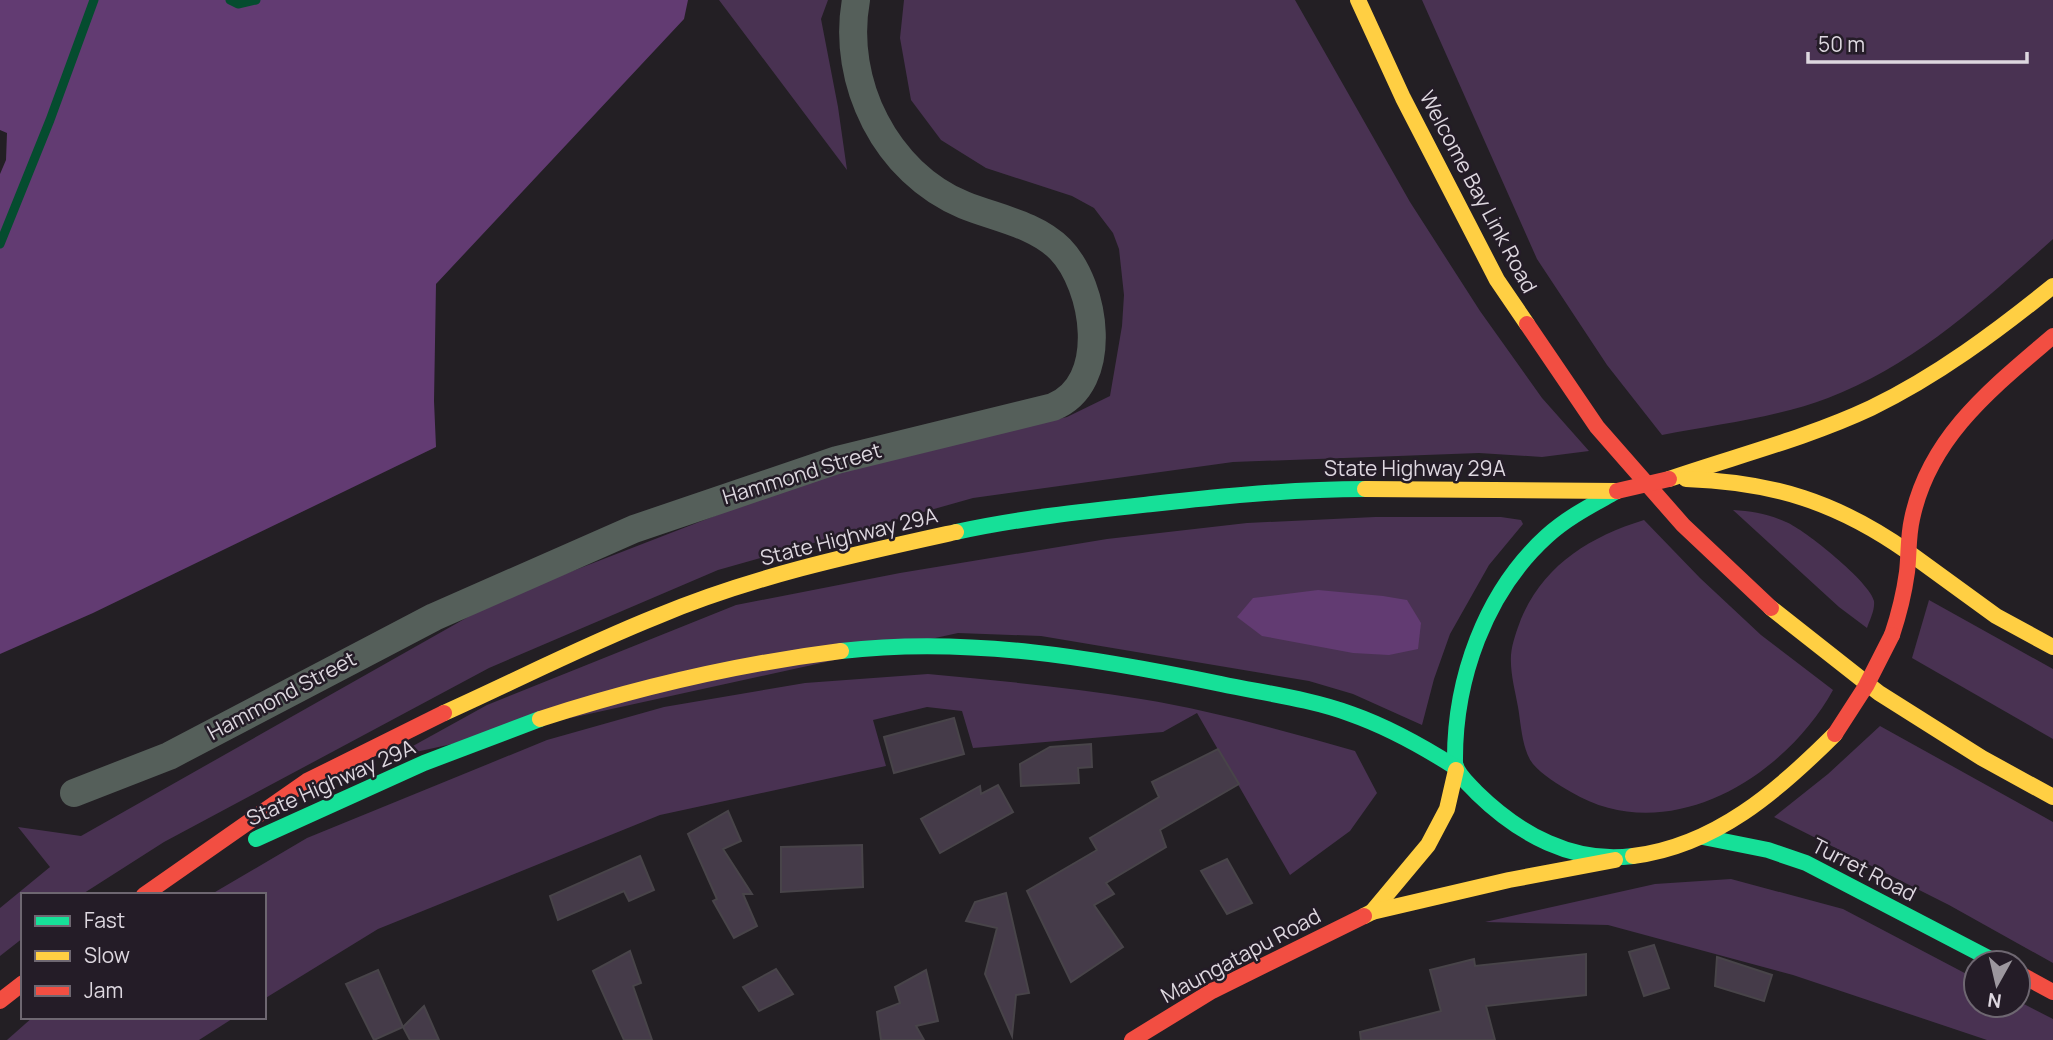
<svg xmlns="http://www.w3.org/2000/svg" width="2053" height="1040" viewBox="0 0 2053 1040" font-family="Manrope,sans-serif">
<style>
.green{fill:#493252}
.forest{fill:#623b72}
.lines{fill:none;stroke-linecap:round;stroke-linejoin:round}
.stream{stroke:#054c2f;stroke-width:9}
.building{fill:#453b49;stroke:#484449;stroke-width:2}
.street{stroke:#555f5a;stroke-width:28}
.fast{stroke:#16e098;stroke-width:16}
.slow{stroke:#ffcf43;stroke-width:16}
.jam{stroke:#f24e42;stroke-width:16}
.jam-bridge{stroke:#f24e42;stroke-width:16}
.labels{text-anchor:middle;stroke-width:5;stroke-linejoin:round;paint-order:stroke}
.street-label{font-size:21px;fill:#ddd7df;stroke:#241c27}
</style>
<rect width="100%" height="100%" fill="#231f24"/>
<g class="green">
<polygon points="719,0 828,0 821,19 838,107 847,170"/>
<polygon points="904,0 1295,0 1410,202 1480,311 1542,398 1589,451 1542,457 1479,453 1233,462 973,498 718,570 489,668 164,842 81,895 23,895 23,938 0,956 0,908 50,867 18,827 81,836 498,600 828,472 1067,417 1110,396 1122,326 1124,295 1119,249 1113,233 1094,208 1072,196 986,168 941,140 911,100 900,38"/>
<path d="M1422,0H2053V239C1985,300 1915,365 1828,398C1779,417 1715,425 1662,435L1607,365L1537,259Z"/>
<path d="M1733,510C1752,511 1768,514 1786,522C1804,529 1871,583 1874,601C1875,610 1870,619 1867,628L1839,607Z"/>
<polygon points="1375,517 1501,517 1521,520 1523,524 1489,565 1450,634 1434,679 1422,725 1353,694 1309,681 1041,636 958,633 393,757 487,705 736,605 900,573 1107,539 1247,523"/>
<path d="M1644,520L1700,578L1761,635L1833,690C1785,777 1668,850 1571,792C1559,785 1542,775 1533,764C1522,750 1521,724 1518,707C1515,690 1510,673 1511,655C1512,643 1517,630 1521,619C1544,565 1589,537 1644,520Z"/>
<polygon points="1929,600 2053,669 2053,739 1912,658"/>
<path d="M928,674C999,681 1071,687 1141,699C1214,711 1285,731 1355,751L1377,793L1350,831L1290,875L1197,713L1163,732L973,748L962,711L927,707L873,720L886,766L660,815L378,929L264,999V895H210L307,838L547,740L664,707L805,683Z"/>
<polygon points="1880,726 2053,822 2053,963 1949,905 1774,817 1828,774"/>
<polygon points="1731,879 1843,909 1976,979 1976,1005 2018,1005 2018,1001 2053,1019 2053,1040 1987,1040 1793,975 1608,925 1485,922 1655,884"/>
<polygon points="33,1017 235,1017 199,1040 7,1040"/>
</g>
<g class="forest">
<polygon points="0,0 688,0 684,19 436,284 434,401 436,447 93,613 0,654 0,174 6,160 7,133 0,130"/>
<polygon points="1318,590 1383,596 1407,600 1421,623 1418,649 1389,655 1353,653 1262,636 1237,617 1253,598"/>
</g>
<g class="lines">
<g class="stream">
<polyline points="230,0 238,4 256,0"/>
<polyline points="0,244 50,120 94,0"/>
</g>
</g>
<g class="building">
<polygon points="954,718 964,754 894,773 884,737"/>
<polygon points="1091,744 1092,767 1078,768 1079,783 1021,786 1020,764 1050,747"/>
<polygon points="1218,749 1239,784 1160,830 1166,847 1106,883 1114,894 1094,905 1123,947 1071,982 1027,891 1097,850 1090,838 1159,797 1152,782"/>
<polygon points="998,785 1013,812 940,853 921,819 980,786 981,794"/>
<polygon points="728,811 741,841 723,849 752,894 743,894 757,926 734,938 713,901 717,899 688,834"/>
<polygon points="862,845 863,887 781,892 781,847"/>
<polygon points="640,856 654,890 629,901 624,891 558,920 550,896"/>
<polygon points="1227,859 1252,903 1227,914 1201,871"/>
<polygon points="1006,893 1029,993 1016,995 1012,1036 985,974 997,928 966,921 975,902"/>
<polygon points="1654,945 1669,988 1644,996 1629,952"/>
<polygon points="630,951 641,983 633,986 652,1040 624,1040 593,971"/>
<polygon points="1586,954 1586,995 1486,1006 1495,1040 1361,1040 1360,1032 1441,1011 1430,970 1474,959 1475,966"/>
<polygon points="1717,957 1772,975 1764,1001 1715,986"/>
<polygon points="776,969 793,994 759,1011 743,987"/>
<polygon points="378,970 403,1027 374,1040 346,984"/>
<polygon points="926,970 938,1021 916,1026 924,1040 881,1040 877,1012 900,1003 895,987"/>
<polygon points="424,1006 439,1040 410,1040 403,1027"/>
</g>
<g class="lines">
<path class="street" d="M74,793L169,756L434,617L634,529L837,460L1053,407C1111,384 1096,286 1060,249C1035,224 996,218 964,205C886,173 841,82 856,0"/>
<g class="fast">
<path d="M1615,492C1592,505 1568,517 1547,536C1485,592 1454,680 1455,763C1457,775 1469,784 1477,793C1519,834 1573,864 1633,856"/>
<path d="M956,532C1020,518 1087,511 1152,504C1223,496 1294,489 1365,489"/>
<path d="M841,651C969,636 1095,658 1221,684C1263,693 1311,699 1351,714C1388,727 1422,746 1455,767"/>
<polyline points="1703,837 1768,850 1806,863 1998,963"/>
<polyline points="256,839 424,763 540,719"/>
</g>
<g class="slow">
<polyline points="1358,0 1403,98 1497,280 1527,324"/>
<path d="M1669,479C1736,456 1807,438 1871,408C1937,376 1996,332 2053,286"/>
<path d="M1686,479C1773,482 1837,502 1908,552"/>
<polyline points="1365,489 1617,491"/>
<polyline points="1908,552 1996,616 2053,647"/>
<polyline points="1771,608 1879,693 1982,758 2053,797"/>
<path d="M444,713C515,681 585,645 658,616C753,576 856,554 956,532"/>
<path d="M540,719C639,687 738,664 841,651"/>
<path d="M1633,856C1715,846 1778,791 1835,734"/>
<polyline points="1372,912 1428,845 1447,809 1456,770"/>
<polyline points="1364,916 1372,912 1509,880 1615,860"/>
</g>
<g class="jam">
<polyline points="1527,324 1597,427 1683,525 1771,608"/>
<path d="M1892,635C1899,614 1904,594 1907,572C1909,555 1908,536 1912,519C1929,437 1992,388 2053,336"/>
<polyline points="144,895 307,781 444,713"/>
<polyline points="2018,973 2053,992"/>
<polyline points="0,1001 23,983"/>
<polyline points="1132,1040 1212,991 1364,916"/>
</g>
<g class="jam-bridge">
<polyline points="1617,491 1669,479"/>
<polyline points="1835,734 1866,686 1892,635"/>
</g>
</g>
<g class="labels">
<g class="street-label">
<text transform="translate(1478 192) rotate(62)" y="7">Welcome Bay Link Road</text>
<text x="1415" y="476">State Highway 29A</text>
<text transform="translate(802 474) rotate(-17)" y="7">Hammond Street</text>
<text transform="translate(849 537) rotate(-14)" y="7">State Highway 29A</text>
<text transform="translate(282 696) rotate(-28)" y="7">Hammond Street</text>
<text transform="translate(331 783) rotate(-24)" y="7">State Highway 29A</text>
<text transform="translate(1864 870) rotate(27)" y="7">Turret Road</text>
<text transform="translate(1241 956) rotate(-28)" y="7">Maungatapu Road</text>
</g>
</g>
<rect x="21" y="893" width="245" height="126" fill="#241c27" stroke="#6e6771" stroke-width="2"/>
<rect x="35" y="916" width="35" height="10" fill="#16e098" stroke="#6e6771" stroke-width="2"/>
<text x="84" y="928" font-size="21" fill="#ddd7df">Fast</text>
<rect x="35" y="951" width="35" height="10" fill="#ffcf43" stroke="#6e6771" stroke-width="2"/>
<text x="84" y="963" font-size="21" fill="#ddd7df">Slow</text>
<rect x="35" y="986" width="35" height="10" fill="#f24e42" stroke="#6e6771" stroke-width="2"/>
<text x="84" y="998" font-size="21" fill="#ddd7df">Jam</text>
<g transform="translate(1997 984) rotate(188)"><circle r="33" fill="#241c27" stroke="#6e6771" stroke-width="2"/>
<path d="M0-5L12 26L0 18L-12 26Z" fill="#9c979e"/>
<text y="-10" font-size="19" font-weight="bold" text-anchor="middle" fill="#ddd7df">N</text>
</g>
<path d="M1808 52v10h219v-10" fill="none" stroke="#ddd7df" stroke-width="3.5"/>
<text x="1818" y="52" font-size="21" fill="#ddd7df" stroke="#241c27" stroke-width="5" paint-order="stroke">50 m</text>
</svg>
